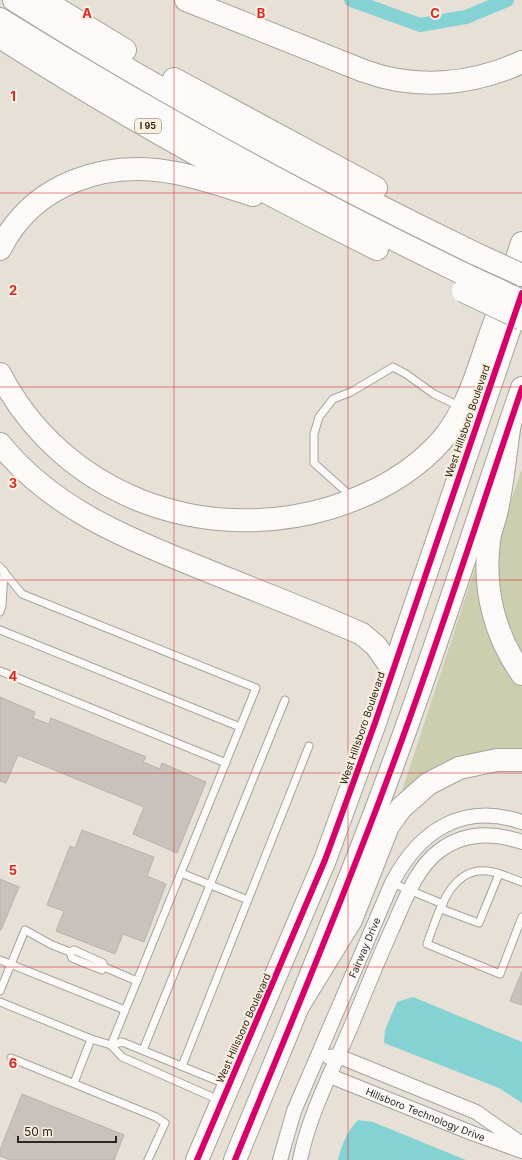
<svg xmlns="http://www.w3.org/2000/svg" width="522" height="1160" viewBox="0 0 522 1160" font-family="Inter,sans-serif">
<style>
.green{fill:#ccceb0}
.water{fill:#85d2d5}
.lines{fill:none;stroke-linecap:round;stroke-linejoin:round}
.canal{stroke:#85d2d5;stroke-width:14}
.building{fill:#c9c1bc;stroke:#b8b1ac}
.service-casing{stroke:#a8a29b;stroke-width:9}
.minor-casing{stroke:#a8a29b;stroke-width:16}
.primary-casing{stroke:#a8a29b;stroke-width:24}
.motorway-casing{stroke:#a8a29b;stroke-width:24}
.service{stroke:#fbfaf9;stroke-width:7}
.minor{stroke:#fbfaf9;stroke-width:14}
.primary{stroke:#fbfaf9;stroke-width:22}
.motorway{stroke:#fbfaf9;stroke-width:22}
.motorway-bridge-casing{stroke:#a8a29b;stroke-width:24;stroke-linecap:butt}
.motorway-bridge{stroke:#fbfaf9;stroke-width:22}
.cycleway-casing{stroke:#faeedd;stroke-width:8}
.cycleway{stroke:#d6006c;stroke-width:6}
.grid{fill:none;stroke:#d62828;stroke-width:1;stroke-opacity:0.55}
.labels{text-anchor:middle;stroke-width:4;stroke-linejoin:round;paint-order:stroke}
.shield{fill:#faeedd;stroke:#696359;stroke-width:1}
.shield-label{font-size:9px;font-weight:bold;fill:#2b2720}
.street-label{font-size:10px;fill:#2b2720;stroke:#faeedd}
.grid-label{font-size:13px;text-anchor:middle;font-weight:bold;fill:#d62828;stroke:#faeedd;stroke-width:4;stroke-linejoin:round;paint-order:stroke}
</style>
<rect width="100%" height="100%" fill="#e7e0d6"/>
<g class="green">
<path d="M522,468V659C517,648 509,637 506,626C489,564 502,526 522,468Z"/>
<polygon points="478,559 516,679 522,687 522,755 398,803"/>
</g>
<g class="water">
<polygon points="413,997 522,1042 522,1103 499,1088 384,1043 385,1030 397,1002"/>
<path d="M358,1120L373,1122L466,1160H338C341,1146 348,1130 358,1120Z"/>
</g>
<g class="lines">
<polyline class="canal" points="351,0 420,25 466,17 507,0"/>
</g>
<g class="building">
<polygon points="0,697 35,712 33,718 49,724 51,718 146,757 143,762 160,769 162,763 206,782 177,853 133,834 144,807 18,755 6,783 0,781"/>
<polygon points="82,830 154,857 147,876 166,884 144,942 123,934 115,954 56,931 64,911 47,905 70,846 75,848"/>
<polygon points="0,879 19,887 1,930 0,930"/>
<polygon points="522,971 522,1005 510,1001"/>
<polygon points="22,1094 124,1135 114,1160 10,1160 0,1156 0,1150"/>
</g>
<g class="lines">
<defs>
<g id="service">
<polyline points="352,497 314,463 314,434 319,417 333,399 351,392 393,367 406,374 434,394 461,407"/>
<polyline points="0,567 22,594 256,688 111,1045"/>
<polyline points="0,612 2,606 4,571"/>
<polyline points="0,630 240,727"/>
<polyline points="0,671 226,763"/>
<polyline points="181,873 248,900"/>
<path d="M522,882C512,879 503,874 493,872C450,862 438,915 427,944L500,974L522,917"/>
<polyline points="392,883 443,904"/>
<polyline points="441,909 479,923 499,874"/>
<polyline points="0,960 125,1010"/>
<polyline points="104,967 137,981"/>
<polyline points="0,991 25,930 52,945 70,952 74,950 103,963 104,967 102,970 72,958 70,952"/>
<polyline points="0,1002 91,1039 111,1045 122,1057 219,1100"/>
<polyline points="111,1045 122,1042 228,1085"/>
<polyline points="143,1050 285,700"/>
<polyline points="11,1058 156,1117 165,1123 148,1160"/>
<polyline points="182,1066 309,746"/>
<polyline points="74,1083 91,1039"/>
</g>
<g id="minor">
<polyline points="329,1057 338,1056 476,1112 522,1144"/>
<path id="s1" d="M330,1076L472,1133L522,1151"/>
<path id="s2" d="M280,1160L294,1111L392,883C419,831 462,802 522,822"/>
<path d="M300,1160C309,1114 334,1067 352,1024C365,992 378,960 392,929C404,903 415,869 439,851C464,832 493,832 522,842"/>
</g>
<g id="primary">
<polyline points="197,1160 325,860 375,723 520,298"/>
<path d="M235,1160C286,1035 339,910 386,783C435,653 477,520 522,388"/>
</g>
<g id="motorway">
<path d="M14,0C163,94 317,177 476,254"/>
<polyline points="43,0 125,50"/>
<path d="M186,0L364,71C416,90 472,85 522,62"/>
<path d="M0,19C151,113 307,198 468,276"/>
<path d="M0,37C121,115 248,185 377,249"/>
<polyline points="174,79 376,188"/>
<path d="M0,249C33,183 106,159 176,173C202,178 227,187 253,195"/>
<path d="M0,374C63,495 202,546 330,508C372,495 413,473 442,440C466,411 476,376 488,341C500,308 511,276 522,243"/>
<path d="M510,423C505,453 503,485 496,514C494,523 490,531 489,541C483,588 494,635 522,674"/>
<path d="M0,444C51,507 123,537 196,566C252,589 308,610 362,634L376,646L393,670"/>
<polyline points="297,1008 351,920 388,826 401,808 428,784 459,768 497,760 522,760"/>
</g>
</defs>
<use href="#service" class="service-casing"/>
<use href="#minor" class="minor-casing"/>
<use href="#primary" class="primary-casing"/>
<use href="#motorway" class="motorway-casing"/>
<use href="#service" class="service"/>
<use href="#minor" class="minor"/>
<use href="#primary" class="primary"/>
<use href="#motorway" class="motorway"/>
<defs>
<g id="motorway-bridge">
<polyline points="476,254 522,275"/>
<polyline points="468,276 522,301"/>
<polyline points="463,291 522,319"/>
</g>
</defs>
<use href="#motorway-bridge" class="motorway-bridge-casing"/>
<use href="#motorway-bridge" class="motorway-bridge"/>
<defs>
<g id="cycleway">
<polyline points="197,1160 325,860 375,723 522,293"/>
<path d="M235,1160C286,1035 339,910 386,783C435,653 477,520 522,388"/>
</g>
</defs>
<use href="#cycleway" class="cycleway-casing"/>
<use href="#cycleway" class="cycleway"/>
</g>
<path class="grid" d="M174,0V1160M348,0V1160M0,193H522M0,387H522M0,580H522M0,773H522M0,967H522"/>
<g class="labels">
<rect class="shield" x="135" y="119" width="26" height="14" rx="3"/>
<g class="shield-label">
<text x="148" y="129">I 95</text>
</g>
<g class="street-label">
<text transform="translate(467 421) rotate(-71)" y="4">West Hillsboro Boulevard</text>
<text transform="translate(362 728) rotate(-71)" y="4">West Hillsboro Boulevard</text>
<text dy="4" stroke="none"><textPath href="#s2" startOffset="229">Fairway Drive</textPath></text>
<text transform="translate(243 1028) rotate(-66)" y="4">West Hillsboro Boulevard</text>
<text dy="4" stroke="none"><textPath href="#s1" startOffset="103">Hillsboro Technology Drive</textPath></text>
</g>
</g>
<g class="grid-label">
<text x="87" y="18">A</text>
<text x="261" y="18">B</text>
<text x="435" y="18">C</text>
<text x="13" y="101">1</text>
<text x="13" y="295">2</text>
<text x="13" y="488">3</text>
<text x="13" y="681">4</text>
<text x="13" y="875">5</text>
<text x="13" y="1068">6</text>
</g>
<path d="M18 1136v6h98v-6" fill="none" stroke="#2b2720" stroke-width="2"/>
<text x="24" y="1136" font-size="12" fill="#2b2720" stroke="#faeedd" stroke-width="3" paint-order="stroke">50 m</text>
</svg>
